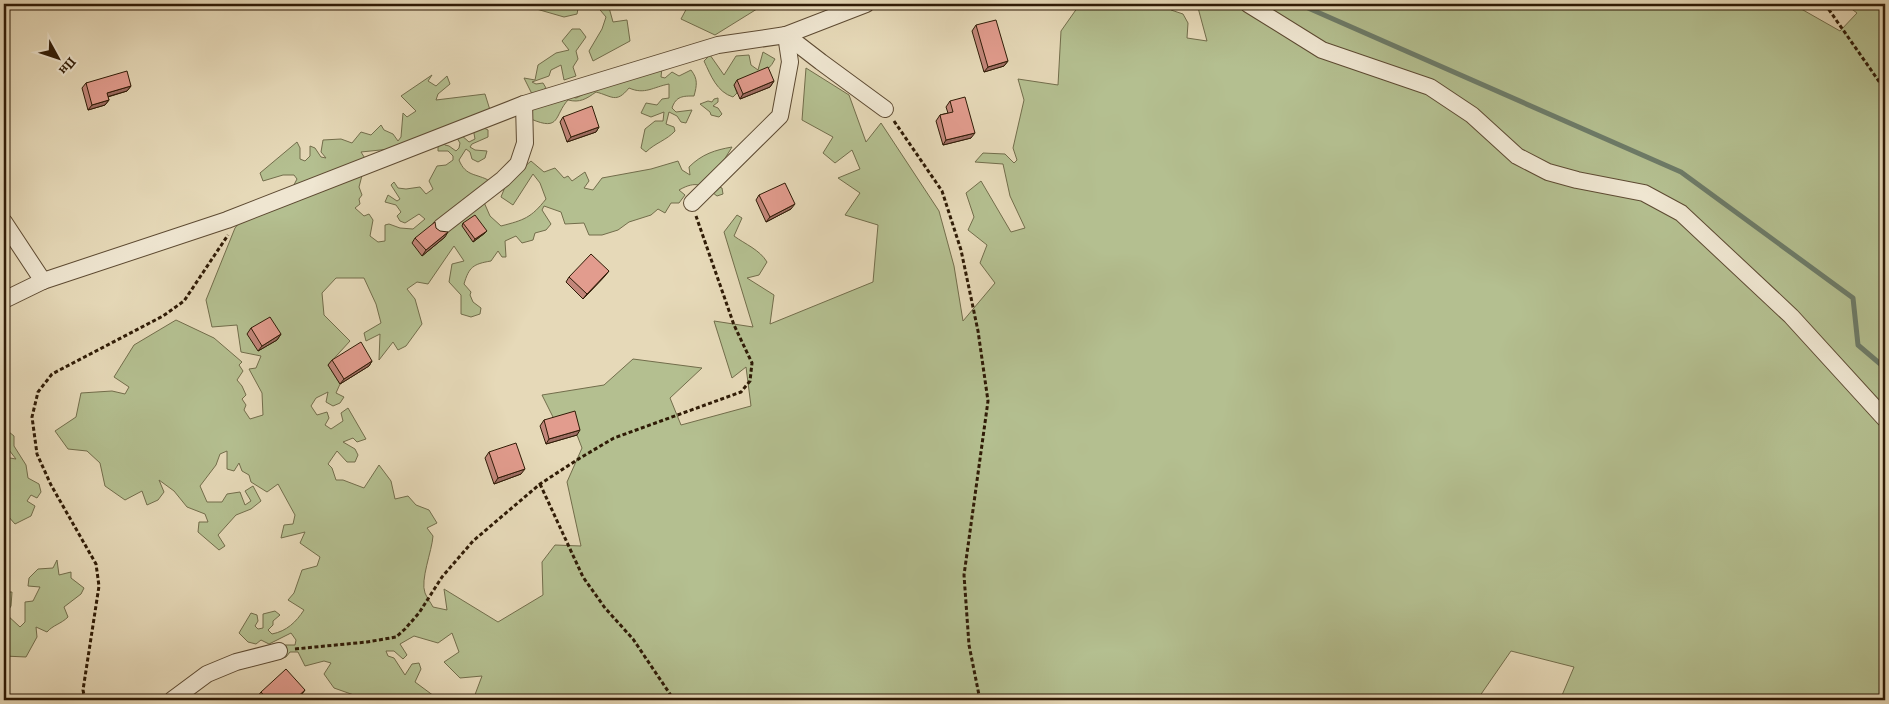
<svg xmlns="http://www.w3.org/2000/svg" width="1889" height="704" viewBox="0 0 1889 704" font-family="Alegreya,serif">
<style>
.green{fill:#b4bf90;stroke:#726d4b}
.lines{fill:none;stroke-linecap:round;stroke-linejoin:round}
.stream{stroke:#6d7b68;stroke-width:5}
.minor-casing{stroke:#5d4a32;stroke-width:18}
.path{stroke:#2f1b06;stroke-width:3;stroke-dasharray:4 2.5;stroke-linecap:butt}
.minor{stroke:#efe6d1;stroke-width:16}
.wall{fill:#c2867a;stroke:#2f1b06}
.shaded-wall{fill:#9e6d63;stroke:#2f1b06}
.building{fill:#e29c8e;stroke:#2f1b06}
</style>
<rect width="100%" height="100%" fill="#e6d9b8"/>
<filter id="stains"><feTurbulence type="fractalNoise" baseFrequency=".004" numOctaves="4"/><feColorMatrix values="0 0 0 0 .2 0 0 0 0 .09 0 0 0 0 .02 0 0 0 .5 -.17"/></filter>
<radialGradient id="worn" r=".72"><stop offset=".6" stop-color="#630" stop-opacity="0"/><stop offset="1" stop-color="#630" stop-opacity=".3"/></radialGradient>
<g class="green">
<polygon points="535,4 579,4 577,14 564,17 533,8"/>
<polygon points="595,4 608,4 613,22 627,20 630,41 593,61 589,51 602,29 606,17"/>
<polygon points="689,4 765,4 715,35 681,19"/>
<path d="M1080,4H1170L1171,10L1183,14L1188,23L1187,38L1207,41L1197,4H1796V6L1840,31L1857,13L1845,4H1885V700H1560L1574,667L1511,651L1477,700H473L482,676L460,678L444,662L459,652L452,633L438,643L414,636L400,644L407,655L403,659L394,651H386L388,656L394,658L405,675L412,664L419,663L421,669L415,682L434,696L430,700H368L334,688L324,674L331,663L324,661L305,666L298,652H290L286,657L269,662L278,645H295L296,640L291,633L269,644L261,640L256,644L248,642L239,633L251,613L257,615L258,621L255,626L258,629L263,628V614L275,611L280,615L273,621V625L268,630L272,634C287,631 296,622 304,610L288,600L294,593L302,570L317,566L320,557L300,543L305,532L281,538L284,525L293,524L295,515L278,484L267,492L251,482L249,475L242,471L239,463L234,471L227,469V451L220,454L216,465L200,486L207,502H222L227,494L240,492L245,505L251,501L245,491L253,486L261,501L251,509L236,515L218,535L225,546L219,550L198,532L199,522H208L205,514L187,507L174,491L159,480L164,492L158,500L147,505L142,491L125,500L105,486L100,463L87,451L68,449L55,431L76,417L81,393L112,391L125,394L129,387L114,377L134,345L176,320L214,338L242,362L239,365L243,371L237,380L242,386L246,395L242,399L246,405L244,410L250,419L263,415L262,393L249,369L256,368L261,356L241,352L237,325L212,327L206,300L235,228L244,217L286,200L297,179L294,175H283L263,181L260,173L297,142L300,148V159L305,161L310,156V146L315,148L321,157L326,158L321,152L323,140L341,139L352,143L361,132L371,135L381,125L384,130L393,134L398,141L401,137L403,113L407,117L416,111L401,96L432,75L428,81L436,86L447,76L450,84L438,94L436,100L485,94L490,110L390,149L361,152L366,160L359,187L362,195L359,199L360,204L355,208L364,216L369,214L373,220L370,236L378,242L385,241V225L389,224L400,228L413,229L425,219L419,214L405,223L400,221L397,216L401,212L396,205L385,202L388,195L397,201L400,199L391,185L394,182L398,188L406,189L420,187L426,194L433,189L429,181L437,166L446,165L453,160V156L448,151H438V141H442L445,145L449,146L456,151L459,148L460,143L455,135L460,134L469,142L475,139L473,128L480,126L488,130V137L472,144L470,147L475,150L487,151L485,158L478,162L472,159L470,152L466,149L459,160C466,177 476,173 490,181L483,200L490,216L501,226C524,220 531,218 546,199L540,183L533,174L513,205L501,197L507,182L531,161L544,172L555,168L564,178L568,176L572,181L585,172L589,181L584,188L593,190L602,178L651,169L678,161L682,170L690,175L689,167C702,154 715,150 732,147L716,173L719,187L722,188L723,194L717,196C702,185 697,180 679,190L685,195L679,203H671L665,213L658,209L651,215L629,222L618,230L602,235H589L584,223L565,224L561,212L544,206L542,210L551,224L546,230L535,233L533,240L522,243L516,236L505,241L506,257H502L498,251L491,261C473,264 469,267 464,284L471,292L470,295L473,302L481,308L480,314L471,317L461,314V295L449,282L452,264L464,261L454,246L428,284L417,282L407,289L415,299L422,324L406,346L398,350L393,342L379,360L380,334L366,341L364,333L381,323L376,304L364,278H336L322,293L324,315L350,341L328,365L340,384L336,393L344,397L340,403L333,406L326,402L328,392L316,398L311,406L317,415L327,412L329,418L325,425L331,429L343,421L341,413L348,408L366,439L357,442L353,438L343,442L355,449L358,455L355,462H347L337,451L328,464L332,468L336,480H343L364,488L379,465L391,481L395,499L408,496L416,505L429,510L437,523L427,528L433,536C432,551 420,580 425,593C427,598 431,603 433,607L447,610L444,589L498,622L543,595L542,562L555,545L581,546L567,482L582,448L577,435L555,421L542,395L604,385L633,359L702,368L670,398L681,425L751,406L746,367L732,378L714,321L753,327L724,232L737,215L742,218L734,236C745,244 760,250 767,262L759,275L747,278L774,295L770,324L873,282L878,225L845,215L860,193L838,178L860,169L852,150L835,163L823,153L833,137L802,120L806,68L849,95L866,142L881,123L939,211L954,266L963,321L995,283L980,263L987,245L968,230L974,217L966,193L981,181L1011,232L1025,228L1010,196L1003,164L975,162L983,153L1005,154L1014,163L1017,160L1013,148L1024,100L1018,79L1058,85L1061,31Z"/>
<polygon points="572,29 580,29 586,37 576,51 578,59 573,67 576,76 564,80 561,65 551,70 549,76 532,82 536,84 543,83 546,88 533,96 524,78 535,80 538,65 556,53 569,50 562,41"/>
<path d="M763,52L775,59C768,75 749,79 734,85L737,93L733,97C717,92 711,76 704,61L710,55L724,75L736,56L749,55L751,65L758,70Z"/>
<path d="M662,68L661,77L665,78L672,72L679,76L691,70C698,79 697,85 694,96C683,96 676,96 672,108L676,112L692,110L686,123L681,122L677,116L669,112L666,124L674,127L675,131C667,140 655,143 646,152L641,148L645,129L655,121H663L664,112L651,117L641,113L646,103L657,105L662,99L669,98V84C653,87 645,95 629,88C616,104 612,96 596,92C586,99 580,103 568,100C554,115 561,132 531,119V108L565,95L576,98L592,90Z"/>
<polygon points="718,98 718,102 713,106 718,108 722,114 719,117 711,115 710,112 700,104 708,101 712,102 714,99"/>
<polygon points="4,428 14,436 14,446 26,465 28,478 39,484 41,492 37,498 31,495 27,501 35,506 31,516 15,524 7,515 4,519 4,457 16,459 9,450 4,450"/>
<path d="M57,560L59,575L71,572V578L84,588L81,594L64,607L68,617C61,624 53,625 47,632L36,627L37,637L26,657L4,656V599L8,592H12L11,606L6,614L20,627L25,622V602L33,601L40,587L28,586L29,578L38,569L53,568Z"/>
</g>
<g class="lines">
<polyline class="stream" points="1299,4 1681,172 1853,298 1858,345 1885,368"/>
<defs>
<g id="minor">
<polyline points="1248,4 1322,50 1430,87 1472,115 1517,156 1548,172 1577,180 1644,193 1681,213 1791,316 1885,419"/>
<polyline points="786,35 821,62 885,109"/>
<polyline points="692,203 780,116 790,62 786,35"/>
<polyline points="4,222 43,281"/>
<polyline points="441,227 503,179 518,164 525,143 524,104"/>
<polyline points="4,300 43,281 227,220 524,104 718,45 786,35 866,4"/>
<polyline points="172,700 207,674 236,662 279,651"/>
</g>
</defs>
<use href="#minor" class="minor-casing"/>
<g class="path">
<polyline points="1825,4 1885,90"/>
<polyline points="894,121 942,191 961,250 978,331 988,401 964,575 969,645 980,700"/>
<polyline points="540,484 583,577 605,608 633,639 674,700"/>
<polyline points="295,649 367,642 396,637 405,629 419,613 442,577 473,541 540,484 580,458 614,438 741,392 750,381 752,363 734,325 696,216"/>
<polyline points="85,700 83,690 99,586 96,564 51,485 37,454 32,417 38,392 52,374 163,316 184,301 228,235"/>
</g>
<use href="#minor" class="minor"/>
</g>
<g class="wall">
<polygon points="976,25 1008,61 1004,66 984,72 972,31"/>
<polygon points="737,80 774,81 770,87 740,99 734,85"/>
<polygon points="86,83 131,86 127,91 108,97 109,100 105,105 88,110 82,88"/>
<polygon points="950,101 971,138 943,145 936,121 940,115 948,113 946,107"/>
<polygon points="563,117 599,127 596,132 567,142 560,122"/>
<polygon points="759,195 791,209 766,222 756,200"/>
<polygon points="463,223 487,231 485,233 473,242 462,226"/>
<polygon points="436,228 445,237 422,256 412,243 415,238"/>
<polygon points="605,276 583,299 566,282 569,277"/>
<polygon points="251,328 281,334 277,340 258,351 247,334"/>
<polygon points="332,360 372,361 369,366 340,384 328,365"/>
<polygon points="544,420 577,435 546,444 540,426"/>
<polygon points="489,452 521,474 494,484 485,458"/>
<polygon points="305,690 301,695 296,700 260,700 257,697 261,692"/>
</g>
<g class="shaded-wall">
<polygon points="1008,61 1004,66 984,72 988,67"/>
<polygon points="774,81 770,87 740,99 743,94"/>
<polygon points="131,86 127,91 103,98 107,93"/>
<polygon points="109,100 105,105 88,110 92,105"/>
<polygon points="599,127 596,132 567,142 571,137"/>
<polygon points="975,133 971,138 943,145 946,140"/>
<polygon points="795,204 791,209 766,222 770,217"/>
<polygon points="487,231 485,233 473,242 475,239"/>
<polygon points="448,232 445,237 422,256 426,250"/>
<polygon points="609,271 605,276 583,299 587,294"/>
<polygon points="281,334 277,340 258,351 262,346"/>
<polygon points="372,361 369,366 340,384 344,379"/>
<polygon points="580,430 577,435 546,444 549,439"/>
<polygon points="525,469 521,474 494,484 498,478"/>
<polygon points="305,690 301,695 296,700 294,700"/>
</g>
<g class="building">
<polygon points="996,20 1008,61 988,67 976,25"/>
<polygon points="768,67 774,81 743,94 737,80"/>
<polygon points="127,71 131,86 107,93 109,100 92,105 86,83"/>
<polygon points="965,97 975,133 946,140 940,115 953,112 950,101"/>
<polygon points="592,106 599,127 571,137 563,117"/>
<polygon points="785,183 795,204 770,217 759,195"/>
<polygon points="475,215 487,231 475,239 463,223"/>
<polygon points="435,222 436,228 440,231 448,232 426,250 415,238"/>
<polygon points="591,254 609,271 587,294 569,277"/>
<polygon points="270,317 281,334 262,346 251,328"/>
<polygon points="361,342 372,361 344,379 332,360"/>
<polygon points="575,411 580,430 549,439 544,420"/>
<polygon points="516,443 525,469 498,478 489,452"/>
<polygon points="286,669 305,690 294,700 268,700 261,692"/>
</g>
<rect width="1889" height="704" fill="none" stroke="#e6d9b8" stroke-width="20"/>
<rect x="5" y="5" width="1879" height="694" fill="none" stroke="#2f1b06" stroke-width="2.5"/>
<rect x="10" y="10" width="1869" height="684" fill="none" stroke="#2f1b06"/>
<g transform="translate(58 58) rotate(130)" stroke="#efe6d1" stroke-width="4" paint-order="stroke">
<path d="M0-4L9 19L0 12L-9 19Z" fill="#2f1b06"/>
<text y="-8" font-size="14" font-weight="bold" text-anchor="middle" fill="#2f1b06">Пн</text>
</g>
<rect width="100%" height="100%" filter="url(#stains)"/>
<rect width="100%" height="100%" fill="url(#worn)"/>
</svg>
